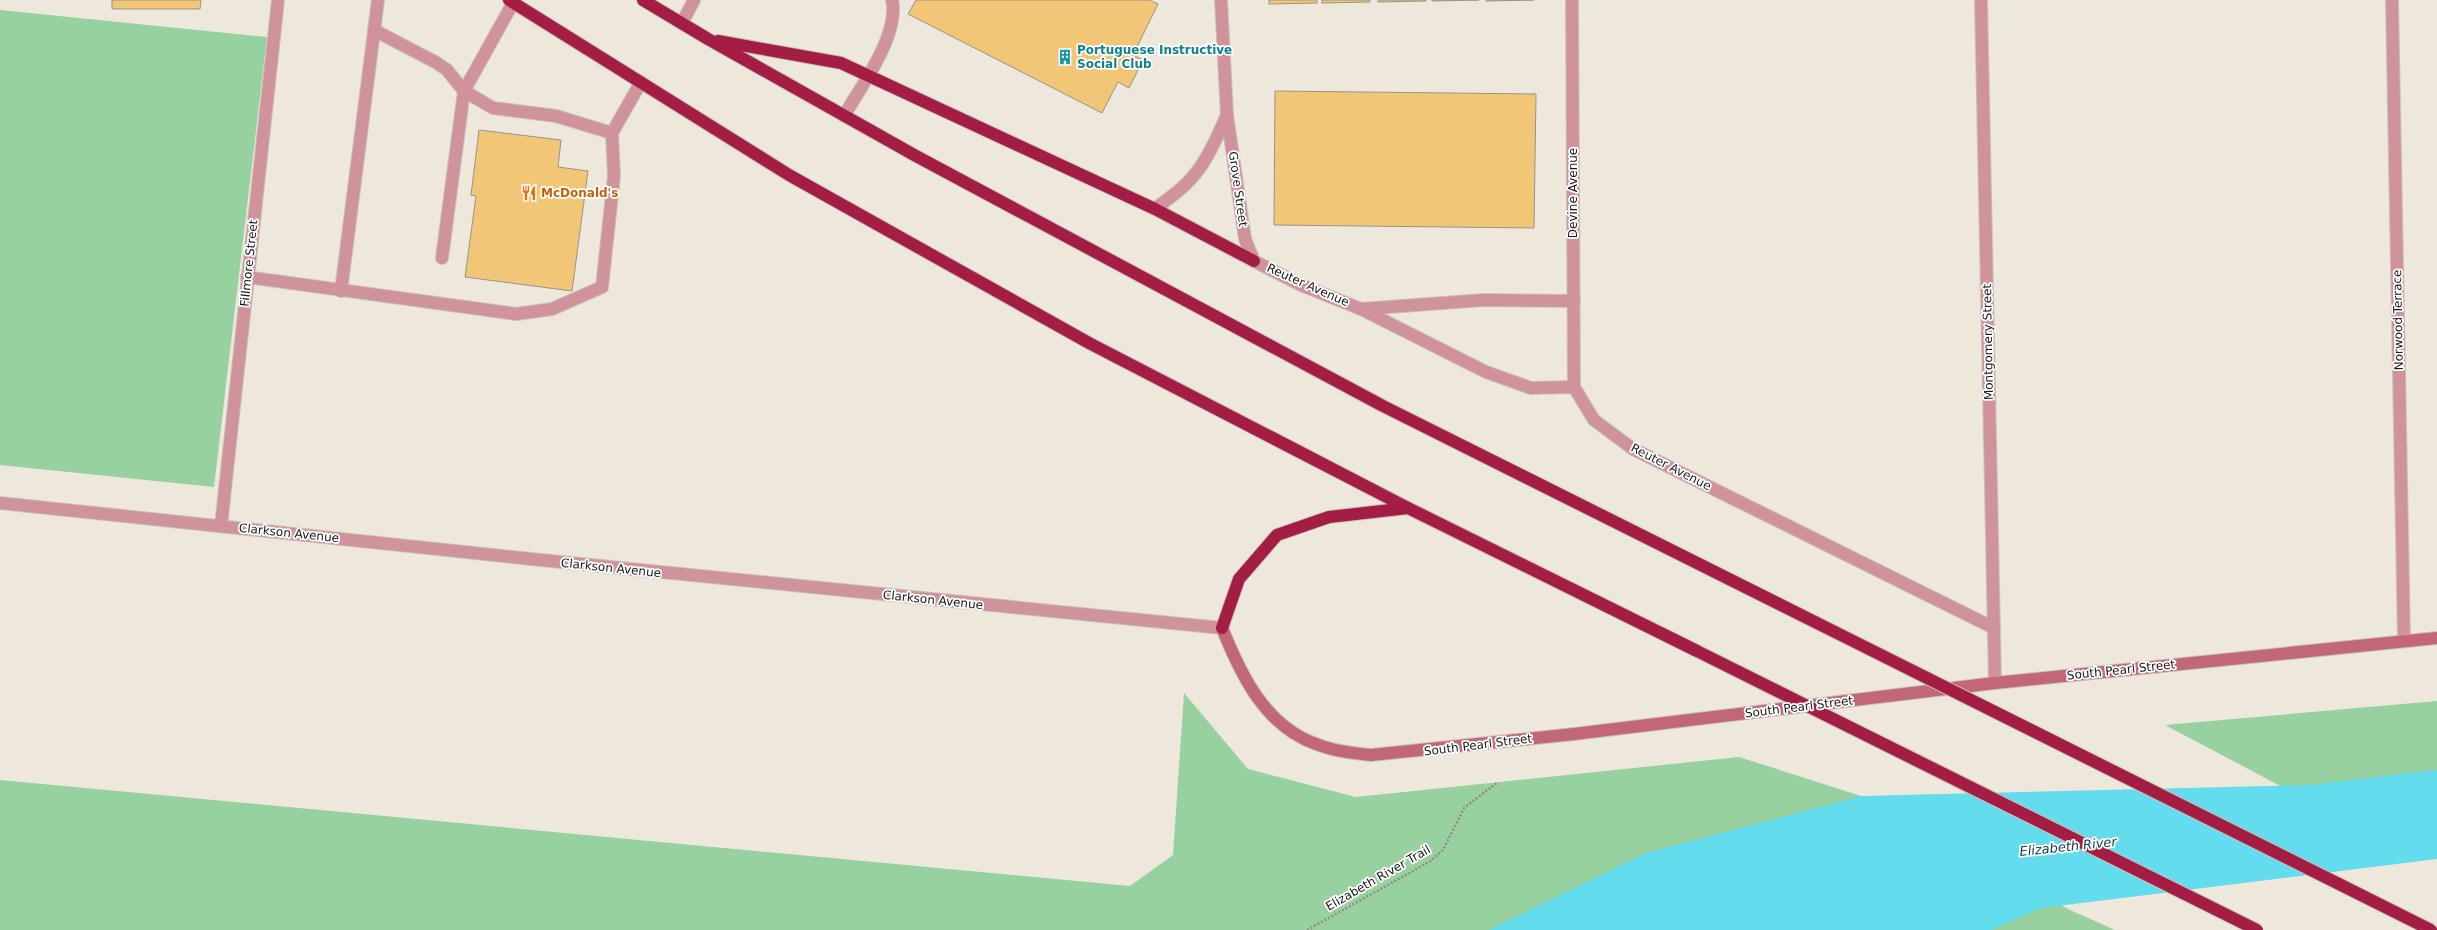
<svg xmlns="http://www.w3.org/2000/svg" width="2437" height="930" viewBox="0 0 2437 930" font-family="'DejaVu Sans',sans-serif">
<style>
.green{fill:#98d1a0}
.water{fill:#63dced}
.building{fill:#f1c676;stroke:#999389}
.lines{fill:none;stroke-linecap:round;stroke-linejoin:round}
.lane-casing{stroke:#c8c2b8;stroke-width:14}
.street-casing{stroke:#c8c2b8;stroke-width:14}
.secondary-casing{stroke:#c8c2b8;stroke-width:14}
.highway-casing{stroke:#c8c2b8;stroke-width:14}
.path{stroke:#918c84;stroke-width:2.5;stroke-dasharray:2 2;stroke-linecap:butt}
.lane{stroke:#d1939b;stroke-width:12}
.street{stroke:#d1939b;stroke-width:12}
.secondary{stroke:#c16776;stroke-width:12}
.highway{stroke:#a41d45;stroke-width:12}
.highway-bridge-casing{stroke:#c8c2b8;stroke-width:14;stroke-linecap:butt}
.highway-bridge{stroke:#a41d45;stroke-width:12}
.labels{text-anchor:middle;stroke-width:3.5;stroke-linejoin:round;paint-order:stroke}
.culture-label{font-size:12px;font-weight:bold;fill:#0d838f;stroke:#fff;text-anchor:start}
.street-label{font-size:12px;fill:#191713;stroke:#fff}
.food-label{font-size:12px;font-weight:bold;fill:#c56008;stroke:#fff;text-anchor:start}
.water-label{font-size:13px;font-style:italic;fill:#0a434a;stroke:#fff}
</style>
<rect width="100%" height="100%" fill="#eee7dc"/>
<g class="green">
<polygon points="0,10 267,37 214,487 0,465"/>
<polygon points="1184,693 1248,769 1356,797 1739,757 1861,796 2070,910 2115,930 0,930 0,780 1130,886 1173,855"/>
<polygon points="2437,701 2437,834 2322,808 2165,725"/>
</g>
<polygon class="water" points="2437,770 2437,859 2041,908 1991,930 1489,930 1646,853 1862,796 2309,785"/>
<g class="building">
<polygon points="112,0 201,0 200,9 112,9"/>
<polygon points="916,0 1150,0 1158,4 1133,55 1143,60 1129,88 1118,82 1102,113 908,14"/>
<polygon points="1269,0 1317,0 1317,3 1269,4"/>
<polygon points="1322,0 1370,0 1370,2 1322,3"/>
<polygon points="1378,0 1426,0 1426,1 1378,2"/>
<polygon points="1432,0 1479,0 1432,1"/>
<polygon points="1486,0 1534,0 1486,1"/>
<polygon points="1275,91 1536,94 1534,228 1274,225"/>
<polygon points="479,130 561,140 558,167 588,171 572,291 465,277 476,196 471,195"/>
</g>
<g class="lines">
<defs>
<g id="lane">
<polyline points="682,23 694,0"/>
<polyline points="374,30 437,63 447,70 464,91 493,108 556,116 612,133"/>
<path d="M844,116C861,86 900,35 892,0"/>
<polyline points="442,258 464,91 513,3"/>
<polyline points="247,277 516,314 552,309 602,287 614,176 612,133 641,82"/>
<polyline points="341,291 378,0"/>
</g>
<g id="street">
<polyline points="1221,0 1227,115 1245,239 1254,261 1301,285 1361,309 1484,300 1574,301"/>
<polyline points="1572,0 1574,387"/>
<polyline points="1981,0 1995,683"/>
<polyline points="2392,0 2404,640"/>
<path d="M1155,209C1165,201 1177,193 1186,184C1206,165 1216,139 1227,115"/>
<polyline points="1361,309 1486,372 1531,388 1574,387"/>
<polyline points="1574,387 1594,420 1633,449 1994,628"/>
<polyline points="0,503 531,559 1222,628"/>
<polyline points="221,526 278,0"/>
</g>
<path id="secondary" d="M1222,628C1241,675 1265,726 1316,744C1334,751 1352,753 1371,755L1574,734L1995,683L2437,638"/>
<g id="highway">
<polyline points="509,0 789,175 1089,343 1408,508 1697,651"/>
<polyline points="643,0 708,39 916,156 1383,406 1835,632"/>
<polyline points="718,41 841,63 1155,209 1254,261"/>
<polyline points="1222,628 1239,579 1277,535 1329,517 1408,508"/>
</g>
</defs>
<use href="#lane" class="lane-casing"/>
<use href="#street" class="street-casing"/>
<use href="#secondary" class="secondary-casing"/>
<use href="#highway" class="highway-casing"/>
<polyline class="path" points="1307,930 1429,862 1443,850 1464,808 1498,782"/>
<use href="#lane" class="lane"/>
<use href="#street" class="street"/>
<use href="#secondary" class="secondary"/>
<use href="#highway" class="highway"/>
<defs>
<g id="highway-bridge">
<polyline points="1835,632 2431,930"/>
<polyline points="1697,651 2257,930"/>
</g>
</defs>
<use href="#highway-bridge" class="highway-bridge-casing"/>
<use href="#highway-bridge" class="highway-bridge"/>
</g>
<defs>
<symbol id="building-bare" viewBox="-9 -9 18 18"><path d="M-4-6H4V6H1V3H-1V6H-4ZM-2.5-4.3h1.7v1.8h-1.7ZM.8-4.3h1.7v1.8H.8ZM-2.5-1h1.7V.8h-1.7ZM.8-1h1.7V.8H.8Z" fill="#0f9aa8" stroke="#fff" stroke-width="2.5" paint-order="stroke"/></symbol>
<symbol id="restaurant-bare" viewBox="-9 -9 18 18"><path d="M-5-6h1v4h1v-4h1v4h1v-4h1v5L-1.5 .5V6h-2V.5L-5-1ZM5-6V6H3V1.5H1.5Q1.5-4 5-6Z" fill="#e8710a" stroke="#fff" stroke-width="2.5" paint-order="stroke"/></symbol>
</defs>
<g fill-rule="evenodd">
<use href="#building-bare" x="1054" y="46" width="22" height="22"/>
<use href="#restaurant-bare" x="518" y="182" width="22" height="22"/>
</g>
<g class="labels">
<g class="culture-label">
<text x="1077" y="54">Portuguese Instructive<tspan x="1077" dy="14">Social Club</tspan></text>
</g>
<g class="street-label">
<text transform="translate(1238 189) rotate(82)" y="4">Grove Street</text>
<text transform="translate(1573 193) rotate(-90)" y="4">Devine Avenue</text>
<text transform="translate(249 263) rotate(-84)" y="4">Fillmore Street</text>
<text transform="translate(1308 285) rotate(24)" y="4">Reuter Avenue</text>
<text transform="translate(2398 320) rotate(-91)" y="4">Norwood Terrace</text>
<text transform="translate(1988 342) rotate(-91)" y="4">Montgomery Street</text>
<text transform="translate(1671 467) rotate(27)" y="4">Reuter Avenue</text>
<text transform="translate(289 533) rotate(6)" y="4">Clarkson Avenue</text>
<text transform="translate(611 568) rotate(6)" y="4">Clarkson Avenue</text>
<text transform="translate(933 600) rotate(6)" y="4">Clarkson Avenue</text>
<text transform="translate(2121 670) rotate(-6)" y="4">South Pearl Street</text>
<text transform="translate(1799 707) rotate(-7)" y="4">South Pearl Street</text>
<text transform="translate(1478 745) rotate(-7)" y="4">South Pearl Street</text>
<text transform="translate(1378 878) rotate(-30)" y="4">Elizabeth River Trail</text>
</g>
<g class="food-label">
<text x="541" y="197">McDonald's</text>
</g>
<g class="water-label">
<text transform="translate(2068 846) rotate(-6)" y="5">Elizabeth River</text>
</g>
</g>
</svg>
